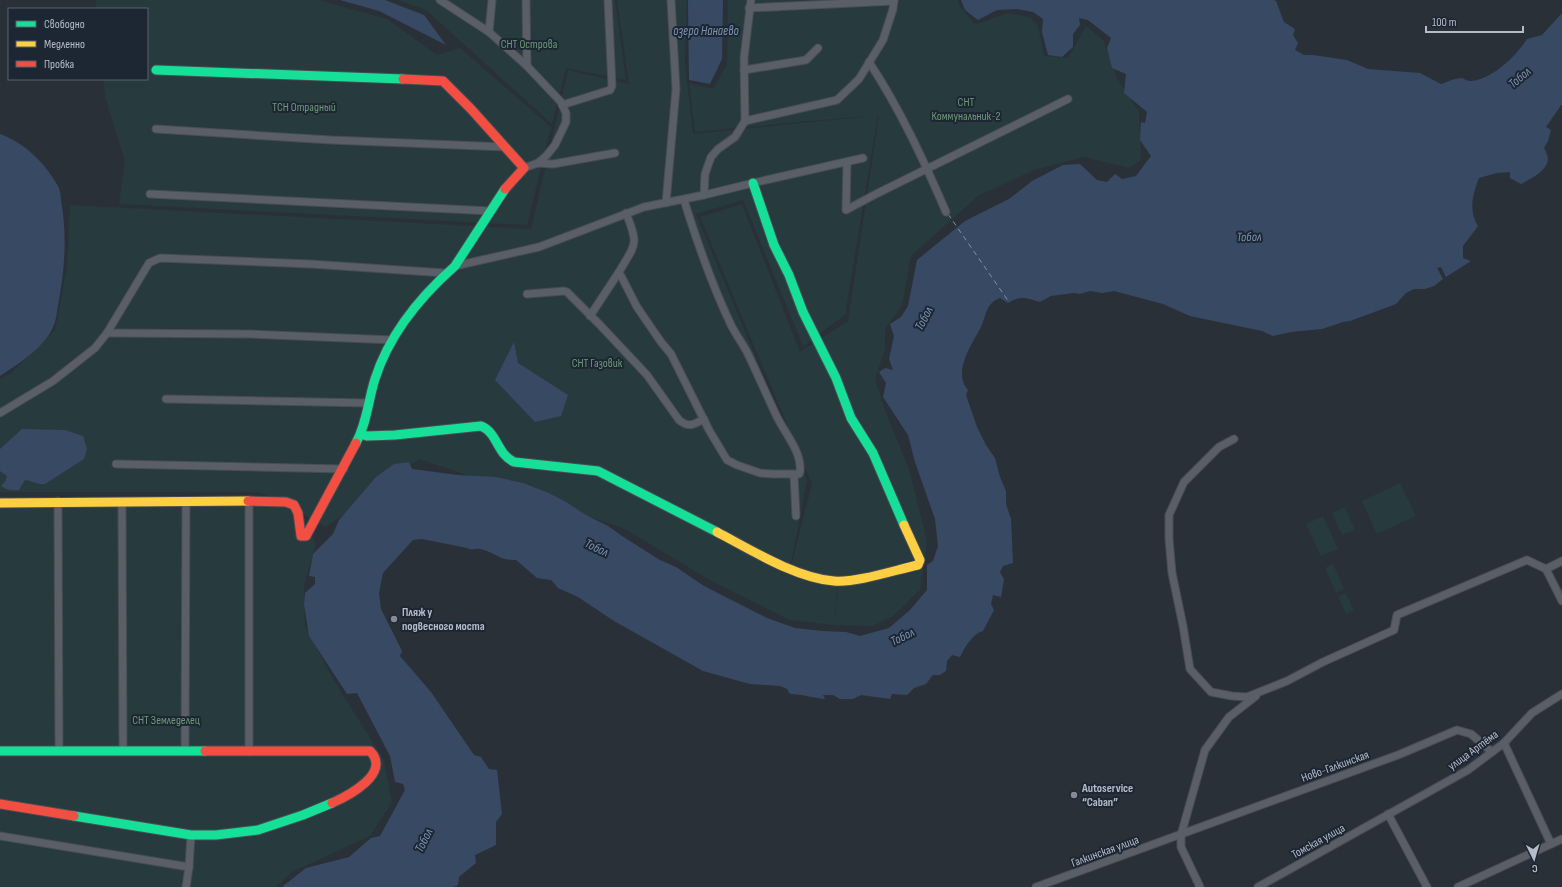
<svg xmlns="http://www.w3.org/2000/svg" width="1562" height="887" viewBox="0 0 1562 887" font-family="'Sofia Sans Condensed',sans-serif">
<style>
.green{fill:#273a3e}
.water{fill:#384963}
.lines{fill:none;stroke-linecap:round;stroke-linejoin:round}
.ferry{stroke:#7c92b1;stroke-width:1;stroke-dasharray:5 4;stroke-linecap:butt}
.street-casing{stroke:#484c53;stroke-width:9}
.fast-casing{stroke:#484c53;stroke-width:11}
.slow-casing{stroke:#484c53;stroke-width:11}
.jam-casing{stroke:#484c53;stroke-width:11}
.street{stroke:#5a5e66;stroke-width:7}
.fast{stroke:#16e098;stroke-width:9}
.slow{stroke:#ffcf43;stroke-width:9}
.jam{stroke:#f24e42;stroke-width:9}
.poi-dot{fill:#848b96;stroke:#1d2633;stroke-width:1.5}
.labels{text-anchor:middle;stroke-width:4;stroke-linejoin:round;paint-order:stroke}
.park-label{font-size:12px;fill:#6b9a76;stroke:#1d2633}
.poi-label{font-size:12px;font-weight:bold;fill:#b4bcc9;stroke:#1d2633;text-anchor:start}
.street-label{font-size:12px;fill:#b4bcc9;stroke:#1d2633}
.water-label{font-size:13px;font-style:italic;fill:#7c92b1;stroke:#1d2633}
</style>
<rect width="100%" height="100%" fill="#2a3038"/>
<g class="green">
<polygon points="96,0 319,0 387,19 437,55 460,48 551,127 527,225 119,204 125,161 106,100 103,79 147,79 147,9 96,9"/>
<polygon points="398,0 615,0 626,80 566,68 552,124 426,10"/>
<polygon points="617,0 687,0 685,62 693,134 871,116 807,121 695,132 689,83 713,89 727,65 728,0 958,0 959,5 975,25 1007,13 1030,17 1038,26 1044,56 1068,58 1086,26 1103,40 1117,78 1139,112 1141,160 1130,168 1083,157 1034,170 978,196 911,256 902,306 885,329 885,349 875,379 886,413 909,469 927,541 920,590 893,616 873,626 834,625 838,586 789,574 812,484 700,217 742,204 800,352 848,321 879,115 878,115 845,315 803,346 743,200 696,214 807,480 792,558 787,574 837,587 834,625 790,620 708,579 623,528 419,459 326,527 301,514 316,544 304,585 305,626 333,679 384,760 392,802 370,836 292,872 276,887 0,887 0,497 275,500 259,492 0,492 0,379 11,373 55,330 67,267 70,205 531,229 568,70 629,84"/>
<polygon points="1400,483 1416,516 1377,534 1362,501"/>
<polygon points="1345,507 1355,530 1342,535 1332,513"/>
<polygon points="1323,516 1338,549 1321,556 1306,524"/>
<polygon points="1333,564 1344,589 1336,593 1325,568"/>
<polygon points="1346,593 1354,611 1346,614 1338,596"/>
</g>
<g class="water">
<polygon points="340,0 385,0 424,15 446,45 379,11"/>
<polygon points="688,0 723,0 722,59 710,84 689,80"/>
<path d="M961,0H1273L1276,1L1284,22L1295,29L1293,35L1298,43L1295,50L1304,55H1313L1347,60L1368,69L1420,73L1441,84C1447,82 1455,78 1462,78C1465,79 1467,81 1471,81C1493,79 1516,56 1527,39L1542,35L1562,13V104L1546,127L1551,130L1548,141L1544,148C1546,151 1548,156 1548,160C1546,172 1530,179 1521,184L1510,178V172L1497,173L1479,178C1473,193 1468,211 1478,226L1463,246V258L1471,261L1446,277L1441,267L1437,268L1443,279L1434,286L1425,289H1414L1406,293L1396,304L1350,321L1343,322L1322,329L1291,332L1273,336L1262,331L1190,316L1163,304L1114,291L1102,293L1090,291L1080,294L1074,293L1051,296L1040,302C1026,298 1021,295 1008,303L1000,298C986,303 986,316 981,327C972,344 952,372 968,390L966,395L977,427L986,445L995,458L1000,477L1006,491V504L1011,519L1013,563L1003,566L1000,572L1004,579L1001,597L993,595L991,604L994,610L983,631C972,634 965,647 960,657L952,655L947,661L946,671L940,675H933L926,684L914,688L907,695L892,694L890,699L861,695L853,699H840L833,695H823L825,699C813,698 802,694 790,694L787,689L780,686L750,684L703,671L614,621L578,597L558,588L551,580L537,578L516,560C499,561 493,551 480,549C475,548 472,551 467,548L422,539L413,540L383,573L379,593L381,609L402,651L400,656L431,692L474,755L481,757L489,769L497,770L502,814L496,822V845L475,855L476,863L459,877L458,885L452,887H282L306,868L349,857L371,838L380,836L405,790L403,784L395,782L390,756L357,693L347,694L309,636L304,604L305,593L315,584V577L309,576L313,554L333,534L339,520L376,477L394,464L409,462L412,469L458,475L496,477L523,483L549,493L566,502L586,515L608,526L622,536L660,560L676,567L704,586L767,618L795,628L823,631L846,632L860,636L889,628L910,610L927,590V565L933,561L938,546L935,519L915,462L908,435L883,397L886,383L879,372L885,368L893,370L889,359L894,336L890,324L901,317L908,306L917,260L965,221L1009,199L1032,181L1063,165L1080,164L1097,180L1107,182L1115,174L1122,179L1136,176L1151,156L1140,140L1141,122L1145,123L1147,112L1124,93L1126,74L1112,68L1107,48L1111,38L1088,20L1079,18L1080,25L1073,34V47L1062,57L1048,55L1042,32L1043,19L1033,12L1017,9L997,10L978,20L965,10Z"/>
<path d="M0,134C25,143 45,163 58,186C60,190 61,196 61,200C67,234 65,267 59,300C57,309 57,319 53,327C45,347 17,365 0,376Z"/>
<polygon points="514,342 518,363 568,395 561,416 535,422 495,380"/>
<path d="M22,429L65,430L83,436L87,449L84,459L45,484C38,485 33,481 25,480L19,490C12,491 7,490 1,486L5,482L7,476L0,471V449Z"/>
</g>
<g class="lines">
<polyline class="ferry" points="948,214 1009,302"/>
<defs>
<g id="street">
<polyline points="440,0 489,32 527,66 561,102 566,113 566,122 555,145 547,155 538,163 524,168"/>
<polyline points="526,0 527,66"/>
<polyline points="749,8 894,1"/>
<polyline points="489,32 492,0"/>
<path d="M869,62C900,109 924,161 946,212"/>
<polyline points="744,70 806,60 818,48"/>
<polyline points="562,105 610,90 612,86 608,0"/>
<polyline points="745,121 837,100 859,79 883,40 893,9 894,0"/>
<polyline points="156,129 331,140 506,147"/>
<polyline points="847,162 846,210 876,194 1068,99"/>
<polyline points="538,163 553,164 615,153"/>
<polyline points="150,194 491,211"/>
<polyline points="704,195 753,183 863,158"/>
<polyline points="666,203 676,89 671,0"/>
<path d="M626,213C639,245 636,243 619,272L637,307L661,342L671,354L709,430L727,460L737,465L760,473L773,474H799L800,472C802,452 786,435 777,417C767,396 758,375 748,354C743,344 736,335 731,325C712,285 697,242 684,200"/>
<polyline points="455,266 539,247 644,207 704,195 705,174 711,157 718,149 735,137 745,121 744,58 751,0"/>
<path d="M527,294L564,291L567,292L600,325L647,375L679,420C689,428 693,425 704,419"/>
<polyline points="590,316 619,272"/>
<polyline points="107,333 250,334 393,340"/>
<polyline points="166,399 368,403"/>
<polyline points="0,413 53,381 95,348 107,333 149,263 160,258 310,264 445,273"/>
<polyline points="1234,439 1219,447 1184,482 1169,515 1169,539 1172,573 1183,626 1190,669 1211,692 1232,696 1247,697 1287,681 1323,662 1394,630 1397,615 1527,560 1546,569"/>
<polyline points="116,464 344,469"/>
<polyline points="794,475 796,516"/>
<polyline points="58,501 59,751"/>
<polyline points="122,502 123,751"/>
<polyline points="1546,569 1562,601"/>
<polyline points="1546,569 1562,561"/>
<polyline points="1504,743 1551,844"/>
<polyline points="185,751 186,502"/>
<polyline points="249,752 249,501"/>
<polyline points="1388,814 1427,887"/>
<polyline points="0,836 189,867"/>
<polyline points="186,887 189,867 191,835"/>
<polyline points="1036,887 1398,755 1457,730 1471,734 1492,752"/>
<polyline points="1200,887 1181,847 1181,835 1205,750 1229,717 1256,696"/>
<polyline points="1258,887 1468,770 1504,743 1532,713 1562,694"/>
<polyline points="1458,887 1562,839"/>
</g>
<g id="fast">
<polyline points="156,70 403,79"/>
<polyline points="753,183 774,245 789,275 803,312 836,378 851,418 873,453 904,525"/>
<path d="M361,434L367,436L395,435L481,426C498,433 496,453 514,462L598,471L717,532"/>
<path d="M356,443C367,423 368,401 375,379C389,335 421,296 455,266L505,189"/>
<polyline points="0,751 205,751"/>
<polyline points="74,816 191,835 216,835 258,830 303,815 332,803"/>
</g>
<g id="slow">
<polyline points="0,503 248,501"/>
<path d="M717,532C751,550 796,578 834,581C856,583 895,570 918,565L920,560L904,525"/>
</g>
<g id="jam">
<polyline points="403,79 443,81 471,109 524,168 505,189"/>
<polyline points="248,501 286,502 294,505 298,513 301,536 306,536 356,443"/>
<path d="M205,751H370C392,773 348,796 332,803"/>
<polyline points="0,804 74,816"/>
</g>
</defs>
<use href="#street" class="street-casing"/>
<use href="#fast" class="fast-casing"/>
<use href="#slow" class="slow-casing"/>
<use href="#jam" class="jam-casing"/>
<use href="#street" class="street"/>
<use href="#fast" class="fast"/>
<use href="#slow" class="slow"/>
<use href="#jam" class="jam"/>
</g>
<g class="poi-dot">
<circle cx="394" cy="619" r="4"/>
<circle cx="1074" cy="795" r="4"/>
</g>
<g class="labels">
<g class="park-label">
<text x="529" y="48">СНТ Острова</text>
<text x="966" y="106">СНТ<tspan x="966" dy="14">Коммунальник-2</tspan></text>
<text x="304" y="111">ТСН Отрадный</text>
<text x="597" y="367">СНТ Газовик</text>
<text x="166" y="724">СНТ Земледелец</text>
</g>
<g class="poi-label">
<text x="402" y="616">Пляж у<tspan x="402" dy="14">подвесного моста</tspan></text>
<text x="1082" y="792">Autoservice<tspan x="1082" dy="14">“Caban”</tspan></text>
</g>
<g class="street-label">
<text transform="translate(1473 750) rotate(-36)" y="4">улица Артёма</text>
<text transform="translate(1335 766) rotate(-20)" y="4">Ново-Галкинская</text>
<text transform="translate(1318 841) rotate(-29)" y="4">Томская улица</text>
<text transform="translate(1105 851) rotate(-20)" y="4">Галкинская улица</text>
</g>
<g class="water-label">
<text x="706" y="35">озеро Нанаево</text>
<text transform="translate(1519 77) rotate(-41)" y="5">Тобол</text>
<text transform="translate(1249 236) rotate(-1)" y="5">Тобол</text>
<text transform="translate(923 318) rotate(-62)" y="5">Тобол</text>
<text transform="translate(597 547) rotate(25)" y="5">Тобол</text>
<text transform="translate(902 636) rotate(-26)" y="5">Тобол</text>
<text transform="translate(423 840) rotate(-64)" y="5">Тобол</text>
</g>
</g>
<rect x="8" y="8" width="140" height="72" fill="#1d2633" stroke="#59626f"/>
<rect x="16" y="21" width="20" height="6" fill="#16e098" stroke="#59626f"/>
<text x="44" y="28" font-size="12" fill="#b4bcc9">Свободно</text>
<rect x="16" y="41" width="20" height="6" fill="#ffcf43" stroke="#59626f"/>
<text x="44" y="48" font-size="12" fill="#b4bcc9">Медленно</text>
<rect x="16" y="61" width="20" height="6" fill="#f24e42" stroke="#59626f"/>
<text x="44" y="68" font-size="12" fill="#b4bcc9">Пробка</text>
<g transform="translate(1534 859) rotate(175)" stroke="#1d2633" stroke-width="3" paint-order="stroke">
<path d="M0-3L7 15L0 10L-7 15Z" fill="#b4bcc9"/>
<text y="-6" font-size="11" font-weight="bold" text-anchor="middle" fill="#b4bcc9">С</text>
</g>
<path d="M1426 26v6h97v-6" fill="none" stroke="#b4bcc9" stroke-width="2"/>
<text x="1432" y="26" font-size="12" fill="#b4bcc9" stroke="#1d2633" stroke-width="3" paint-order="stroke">100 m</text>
</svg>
